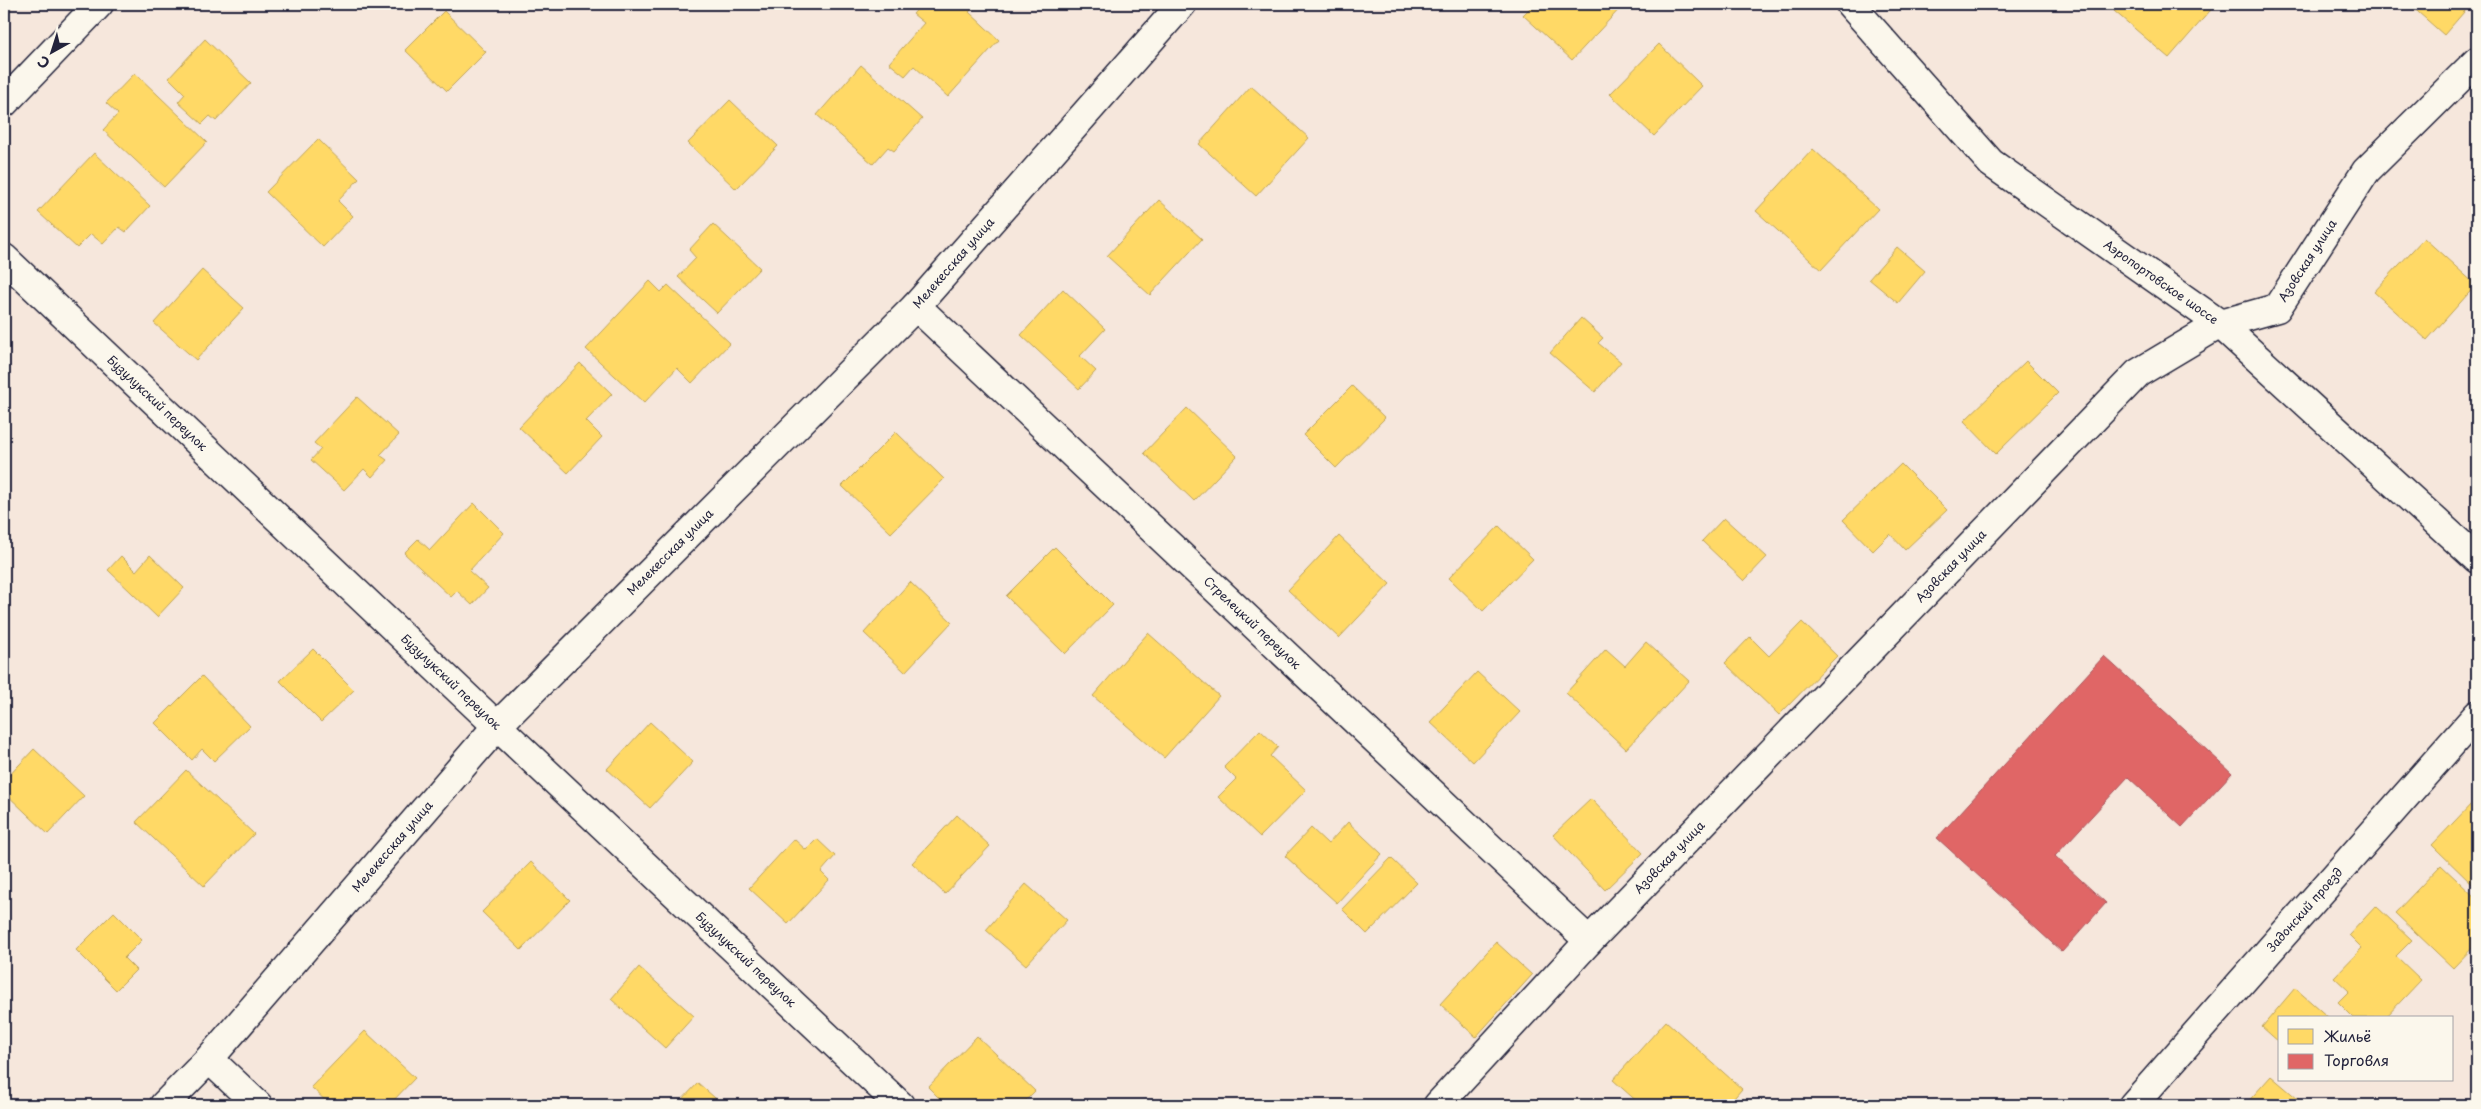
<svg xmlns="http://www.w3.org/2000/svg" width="2481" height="1109" viewBox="0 0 2481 1109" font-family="'Playpen Sans',sans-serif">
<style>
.homes{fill:#ffd966;stroke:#bda259}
.shops{fill:#e06666;stroke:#a75259}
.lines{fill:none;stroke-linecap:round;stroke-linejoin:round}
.street-casing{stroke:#22223b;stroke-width:31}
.street{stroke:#fbf7ec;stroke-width:28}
.labels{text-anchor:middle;stroke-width:5;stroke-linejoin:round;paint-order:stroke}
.street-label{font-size:12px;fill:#22223b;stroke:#fbf7ec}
</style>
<rect width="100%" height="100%" fill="#f6e7dc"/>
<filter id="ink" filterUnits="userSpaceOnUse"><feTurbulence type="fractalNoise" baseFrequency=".02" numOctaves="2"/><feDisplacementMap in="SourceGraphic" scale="10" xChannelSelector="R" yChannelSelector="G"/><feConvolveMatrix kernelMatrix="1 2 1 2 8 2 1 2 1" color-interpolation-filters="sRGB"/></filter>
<g filter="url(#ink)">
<g class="homes">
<polygon points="4,4 15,4 9,10"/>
<polygon points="922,4 973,4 975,6 969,12 999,40 948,97 914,66 905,76 889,63 924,23 913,14"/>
<polygon points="1534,4 1624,4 1572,60 1523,15"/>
<polygon points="2120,4 2216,4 2169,58 2114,11"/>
<polygon points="2409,4 2471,4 2444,35"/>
<polygon points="444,11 486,52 447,91 405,50"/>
<polygon points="205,39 251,83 216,121 210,116 202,124 178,102 185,94 169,78"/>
<polygon points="1659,44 1702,86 1654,136 1610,94"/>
<polygon points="861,65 922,119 894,151 888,147 873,164 817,115"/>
<polygon points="135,73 207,142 164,187 103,130 118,114 106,103"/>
<polygon points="1251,86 1309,138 1256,196 1199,144"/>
<polygon points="730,100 778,146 736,189 688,143"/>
<polygon points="318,139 359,179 338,201 353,216 323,247 266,192"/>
<polygon points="1813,149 1878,209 1821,270 1756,211"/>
<polygon points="94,153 150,206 126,232 119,227 103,244 91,234 77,248 38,212"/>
<polygon points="1159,200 1202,239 1150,295 1107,256"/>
<polygon points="713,224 760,268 717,313 678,277 696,258 689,250"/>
<polygon points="2424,238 2476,285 2427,340 2374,292"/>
<polygon points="1897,247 1925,271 1898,303 1869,279"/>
<polygon points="202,270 244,308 196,360 154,323"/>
<polygon points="650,281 661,292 668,285 730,343 692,383 677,368 644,403 586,349"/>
<polygon points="1063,289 1105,329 1080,356 1096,371 1079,389 1021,335"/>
<polygon points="1581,318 1603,338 1598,343 1621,362 1595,392 1550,353"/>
<polygon points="2026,361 2058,393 1996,454 1964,421"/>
<polygon points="580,363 612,394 586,421 602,437 568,473 519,427"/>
<polygon points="1352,386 1385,418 1336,468 1303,435"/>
<polygon points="357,397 399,435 380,455 387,460 372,477 364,469 344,490 311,460 321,449 314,443"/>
<polygon points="1187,408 1237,456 1194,501 1144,453"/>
<polygon points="896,432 944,479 891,533 842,486"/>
<polygon points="1901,464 1947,510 1905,550 1890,534 1873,551 1843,520"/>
<polygon points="474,503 504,533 469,571 488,588 472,605 457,591 451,597 404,553 418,539 430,550"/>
<polygon points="1724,518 1767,557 1744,581 1702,541"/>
<polygon points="1499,526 1533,559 1483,611 1449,578"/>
<polygon points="1339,536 1390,584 1339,638 1288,590"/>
<polygon points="1055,547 1113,605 1065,654 1006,596"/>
<polygon points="150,555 184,588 157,617 108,570 121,556 136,571"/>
<polygon points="910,582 952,622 905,672 864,633"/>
<polygon points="1802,622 1837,656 1779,715 1725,663 1750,637 1769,656"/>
<polygon points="1148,633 1219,696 1164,758 1093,696"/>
<polygon points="1646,642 1689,681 1626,749 1566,693 1606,649 1625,666"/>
<polygon points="313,649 354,690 321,722 280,681"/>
<polygon points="1477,672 1520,712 1473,762 1430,722"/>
<polygon points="202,676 250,726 214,761 202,749 192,760 155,723"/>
<polygon points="650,722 693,762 650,808 607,769"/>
<polygon points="1260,730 1278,747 1270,756 1306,790 1260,837 1218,797 1236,779 1224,767"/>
<polygon points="34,749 84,796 48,834 4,792 4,781"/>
<polygon points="186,770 254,834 204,886 136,822"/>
<polygon points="1591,799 1643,853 1605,890 1553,835"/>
<polygon points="2475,800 2477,802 2477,889 2432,845"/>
<polygon points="957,815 990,846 945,894 912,863"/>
<polygon points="1348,822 1382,854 1337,903 1285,856 1311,828 1328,844"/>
<polygon points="794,839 806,850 817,839 835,856 821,872 829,880 788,924 749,888"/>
<polygon points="1391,858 1417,883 1367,934 1342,909"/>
<polygon points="531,862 570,900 521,950 482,912"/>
<polygon points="2441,865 2477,899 2477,943 2453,968 2395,913"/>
<polygon points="1026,884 1067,920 1026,965 986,930"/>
<polygon points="2376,906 2412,940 2396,956 2421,980 2385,1018 2354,1018 2338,1002 2349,991 2334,977 2362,948 2349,935"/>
<polygon points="114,912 142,940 124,958 136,970 116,990 76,950"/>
<polygon points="1496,942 1532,975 1476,1037 1440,1004"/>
<polygon points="639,967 694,1016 665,1048 611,999"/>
<polygon points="2295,988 2329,1018 2280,1018 2280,1043 2262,1027"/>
<polygon points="1666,1021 1742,1089 1728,1105 1641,1105 1613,1080"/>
<polygon points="365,1031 415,1078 389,1105 330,1105 311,1087"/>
<polygon points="977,1036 1035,1091 1021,1105 946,1105 928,1087"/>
<polygon points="2271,1076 2305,1105 2245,1105"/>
<polygon points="698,1083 723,1105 677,1105"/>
</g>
<polygon class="shops" points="2104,656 2232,773 2182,827 2128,777 2055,856 2106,903 2062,952 1937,838"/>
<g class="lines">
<defs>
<g id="street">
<path id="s1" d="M1850,4L1991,163L2220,324L2477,559"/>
<polyline points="4,103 99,4"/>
<path id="s2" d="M4,258L497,726L900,1105"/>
<path id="s3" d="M916,306L1589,941"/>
<polyline points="209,1059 258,1105"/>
<path id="s4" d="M164,1105L209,1059L497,726L916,306L1182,4"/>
<path id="s5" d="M1438,1105L1589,941L2138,373L2220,324L2277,308L2366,171L2477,61"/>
<path id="s6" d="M2133,1105L2477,715"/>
</g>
</defs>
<use href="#street" class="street-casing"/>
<use href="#street" class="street"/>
</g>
</g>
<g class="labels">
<g class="street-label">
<text dy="4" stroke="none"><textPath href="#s5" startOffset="1224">Азовская улица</textPath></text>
<text dy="4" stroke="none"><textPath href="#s4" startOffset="1155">Мелекесская улица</textPath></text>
<text dy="4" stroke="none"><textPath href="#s1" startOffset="420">Аэропортовское шоссе</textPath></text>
<text dy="4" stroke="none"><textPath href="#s2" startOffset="211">Бузулукский переулок</textPath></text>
<text dy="4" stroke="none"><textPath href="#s4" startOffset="750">Мелекесская улица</textPath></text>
<text dy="4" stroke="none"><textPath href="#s5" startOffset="744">Азовская улица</textPath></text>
<text dy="4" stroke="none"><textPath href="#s3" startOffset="462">Стрелецкий переулок</textPath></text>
<text dy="4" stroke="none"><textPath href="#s2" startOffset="616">Бузулукский переулок</textPath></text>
<text dy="4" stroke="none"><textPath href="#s4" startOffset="345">Мелекесская улица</textPath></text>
<text dy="4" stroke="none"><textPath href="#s5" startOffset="339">Азовская улица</textPath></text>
<text dy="4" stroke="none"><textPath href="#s6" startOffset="260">Задонский проезд</textPath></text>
<text dy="4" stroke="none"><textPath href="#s2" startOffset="1021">Бузулукский переулок</textPath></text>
</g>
</g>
<rect width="2481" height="1109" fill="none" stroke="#fbf7ec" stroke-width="20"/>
<rect x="10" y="10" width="2461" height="1089" fill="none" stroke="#22223b" stroke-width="2" filter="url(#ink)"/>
<rect x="2278" y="1016" width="175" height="65" fill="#fbf7ec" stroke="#a4a2a5"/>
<rect x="2288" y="1029" width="25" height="15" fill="#ffd966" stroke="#a4a2a5"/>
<text x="2324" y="1042" font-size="15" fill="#22223b">Жильё</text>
<rect x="2288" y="1054" width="25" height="15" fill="#e06666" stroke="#a4a2a5"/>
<text x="2324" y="1066" font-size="15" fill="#22223b">Торговля</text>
<g transform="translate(52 52) rotate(219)" stroke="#fbf7ec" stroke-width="4" paint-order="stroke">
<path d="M0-4L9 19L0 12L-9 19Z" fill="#22223b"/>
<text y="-8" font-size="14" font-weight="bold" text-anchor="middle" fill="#22223b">С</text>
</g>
</svg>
